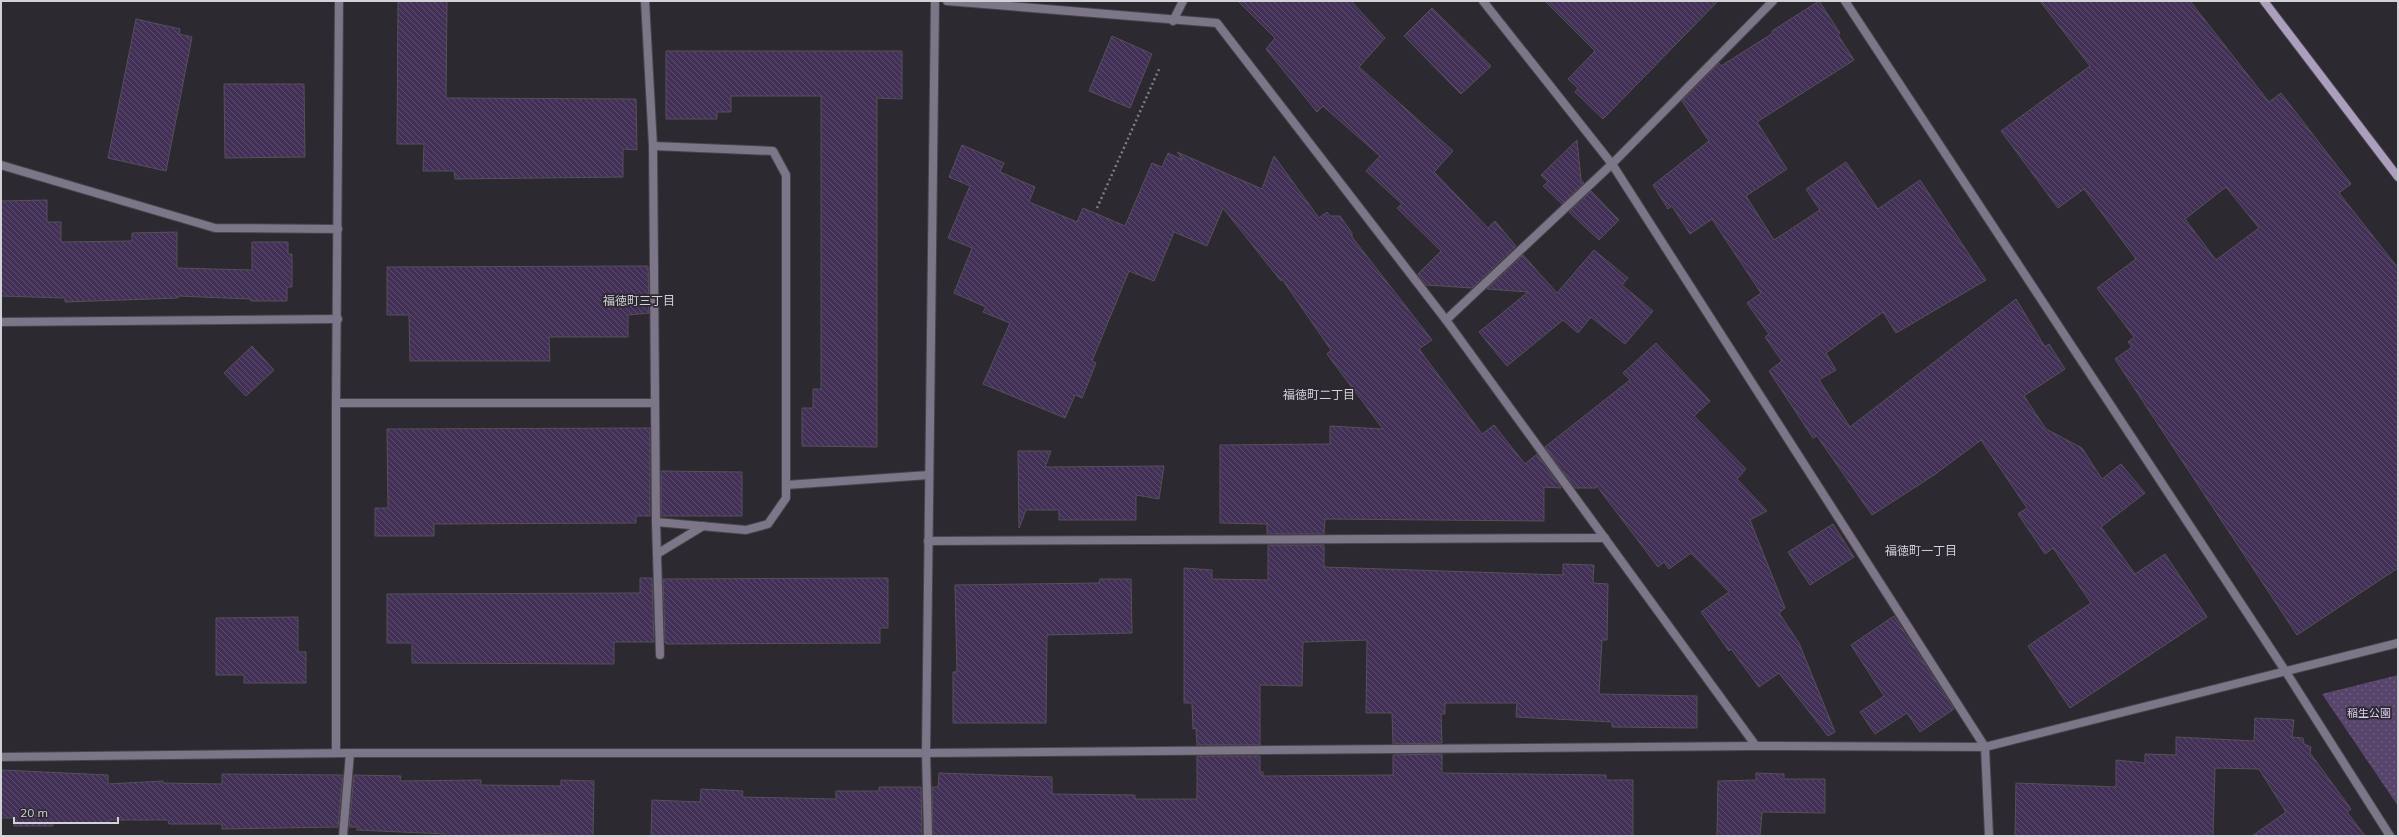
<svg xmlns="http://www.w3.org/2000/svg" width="2399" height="837" viewBox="0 0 2399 837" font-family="Mulish,'Noto Sans JP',sans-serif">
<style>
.park{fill:url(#park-dots)}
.building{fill:url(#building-back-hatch);stroke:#555159;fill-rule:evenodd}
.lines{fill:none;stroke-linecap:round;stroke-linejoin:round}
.lane-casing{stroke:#47444a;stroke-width:10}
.street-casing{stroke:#47444a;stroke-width:10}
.secondary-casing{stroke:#47444a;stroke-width:10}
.path{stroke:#807e83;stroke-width:2.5;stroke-dasharray:2 3;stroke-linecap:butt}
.lane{stroke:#7d7588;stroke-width:8}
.street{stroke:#7d7588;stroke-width:8}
.secondary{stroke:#ac9fbe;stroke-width:8}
.labels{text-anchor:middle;stroke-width:3.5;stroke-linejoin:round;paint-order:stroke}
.park-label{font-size:11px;fill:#decdf6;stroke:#2c2930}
.neighbourhood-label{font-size:12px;fill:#d4d1da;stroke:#2c2930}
</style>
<defs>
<pattern id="park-dots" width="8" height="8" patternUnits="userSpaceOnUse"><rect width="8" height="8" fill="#57456c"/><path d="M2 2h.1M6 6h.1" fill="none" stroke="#6e5f80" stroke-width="1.8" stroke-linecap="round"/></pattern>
<pattern id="building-back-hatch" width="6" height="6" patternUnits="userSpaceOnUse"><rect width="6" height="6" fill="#423056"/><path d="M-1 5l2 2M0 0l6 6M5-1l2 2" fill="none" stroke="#5c4d6d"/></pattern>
</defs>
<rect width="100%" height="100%" fill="#2c2930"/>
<polygon class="park" points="2398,675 2398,806 2322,694"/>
<g class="building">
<polygon points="398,1 447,1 446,98 636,99 637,150 623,149 623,177 455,179 454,171 423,171 424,144 397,144"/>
<polygon points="1238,1 1351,1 1385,38 1359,67 1453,151 1434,172 1488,228 1495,221 1516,246 1472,288 1426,285 1418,274 1441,251 1397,208 1402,204 1366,171 1380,156 1323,106 1317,112 1266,49 1275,38"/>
<polygon points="1545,1 1718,1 1603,119 1575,92 1578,88 1568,79 1595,51"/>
<polygon points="1819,1 1840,33 1838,35 1854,60 1757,122 1787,169 1746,196 1774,240 1820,210 1806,189 1846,162 1878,209 1920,180 1986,280 1896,333 1883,312 1826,353 1836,370 1819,380 1850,427 2016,299 2045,347 2049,344 2065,369 2024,396 2046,429 2082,448 2102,479 2121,464 2145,493 2101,527 2135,574 2165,554 2207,617 2070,708 2028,646 2091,603 2053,548 2045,554 2018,514 2027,508 1981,440 1934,475 1872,515 1817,436 1813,438 1769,371 1782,361 1765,337 1769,334 1747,303 1761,293 1712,219 1690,234 1672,206 1668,209 1653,185 1709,141 1682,101 1719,63 1721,66 1773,33 1772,31"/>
<path d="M2040,1H2190L2269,102L2281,93L2351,184L2339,193L2398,268V568L2297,635L2115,359L2132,347L2128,342L2134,337L2097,288L2136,259L2084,189L2058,208L2001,131L2090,66ZM2226,187L2259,228L2216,260L2185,219Z"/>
<polygon points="1432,8 1491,66 1461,94 1404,36"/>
<polygon points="136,19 180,29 179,34 192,37 166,171 108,158"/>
<polygon points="1112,36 1152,54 1130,108 1089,91"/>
<polygon points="666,51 902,51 902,99 877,98 877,447 802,446 802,408 813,408 813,389 821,389 821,96 731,96 731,112 717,112 717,119 666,119"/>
<polygon points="224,84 304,84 305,157 225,158"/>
<polygon points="1577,140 1581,180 1584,183 1562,204 1543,186 1548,182 1541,175"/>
<polygon points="962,145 1004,163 1000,172 1035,187 1029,202 1077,222 1083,208 1125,226 1152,163 1162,167 1168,153 1183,160 1177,152 1262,189 1274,156 1319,218 1327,212 1330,216 1340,216 1352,233 1352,237 1432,340 1419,349 1482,434 1494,425 1525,464 1537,454 1561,488 1544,487 1544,521 1325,519 1324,534 1267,534 1267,524 1220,523 1220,445 1330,444 1330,426 1383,429 1327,354 1331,350 1282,279 1281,281 1223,208 1207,246 1174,232 1154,281 1129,271 1092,361 1096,363 1082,398 1075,395 1065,418 983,384 1010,323 983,312 986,307 954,293 972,248 948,238 970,186 949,177"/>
<polygon points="1591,191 1619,220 1599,240 1569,212"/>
<polygon points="47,200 47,222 61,222 61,242 132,241 132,233 177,232 177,268 252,270 252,242 288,242 288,254 292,254 292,287 287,287 287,301 251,301 251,299 178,296 178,298 65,302 65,298 1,296 1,201"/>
<polygon points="1594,250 1628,278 1622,285 1653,311 1625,344 1591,317 1578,333 1563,320 1507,366 1479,332 1528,292 1487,289 1523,255 1557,293"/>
<polygon points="648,266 649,313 628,315 628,337 549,337 550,361 410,361 409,315 387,315 387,267"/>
<polygon points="1656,343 1710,401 1694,416 1746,469 1737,479 1767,511 1750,520 1785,608 1779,613 1799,643 1835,732 1828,736 1779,673 1759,687 1731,649 1729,651 1701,612 1729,592 1691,553 1669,569 1664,562 1658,567 1596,485 1596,488 1575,488 1545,447 1630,380 1623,373"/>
<polygon points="252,346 274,370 246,396 224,373"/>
<polygon points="650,428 650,516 636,516 636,523 434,524 434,536 375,536 375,508 388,508 387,429"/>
<polygon points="1018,451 1051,451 1045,467 1164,466 1159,499 1136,495 1136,520 1059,520 1059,510 1026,510 1019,528"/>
<polygon points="661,471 742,472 742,516 661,516"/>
<polygon points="1833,524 1854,557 1810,585 1788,552"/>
<polygon points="1268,545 1324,545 1324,567 1563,575 1563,564 1594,565 1593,583 1608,584 1607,640 1602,640 1599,694 1697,696 1697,728 1612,727 1612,722 1516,717 1517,703 1445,703 1445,714 1441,714 1442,743 1393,744 1392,713 1366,713 1367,640 1303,642 1302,686 1260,685 1260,745 1197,745 1196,728 1193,729 1192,703 1184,703 1184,568 1212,570 1212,579 1268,580"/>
<polygon points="640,578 652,578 654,642 614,642 614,664 412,663 412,643 387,643 387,594 640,593"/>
<polygon points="888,578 888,628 880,628 880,643 667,644 665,642 663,579"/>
<polygon points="1100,579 1131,579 1132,633 1047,635 1046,723 953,723 953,672 957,672 955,585 1099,583"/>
<polygon points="1894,616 1954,709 1920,732 1907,713 1875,734 1860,712 1884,696 1851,645"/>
<polygon points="298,617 298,652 306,652 306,683 244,683 244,675 216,675 216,618"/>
<polygon points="2255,718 2294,720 2292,737 2303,738 2304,744 2311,747 2310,753 2351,809 2347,812 2365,836 2252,836 2286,812 2259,769 2215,768 2213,836 2015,836 2016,783 2116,787 2116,760 2145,763 2145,754 2176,755 2176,737 2254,741"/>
<polygon points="1442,754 1442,773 1606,775 1606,780 1633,780 1633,836 933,836 932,787 938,787 939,773 1052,777 1052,794 1135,795 1135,799 1197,799 1197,756 1260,756 1260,772 1263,772 1263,776 1393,775 1393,755"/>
<polygon points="1,770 108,775 108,784 163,781 163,783 222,784 222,774 343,775 338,827 222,829 222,824 169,824 168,820 109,820 109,823 53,823 53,826 14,826 14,818 1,818"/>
<polygon points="1756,773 1784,774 1784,779 1825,779 1825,813 1762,812 1760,836 1717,836 1718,781 1756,780"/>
<polygon points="354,775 401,776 400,781 481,780 481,785 561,786 561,780 594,781 593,836 560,836 560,834 445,836 445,834 357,830 357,827 349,827"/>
<polygon points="879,787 921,787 922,836 651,836 652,800 700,802 701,789 743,791 742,797 836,799 836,791 879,791"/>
</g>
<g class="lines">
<defs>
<g id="lane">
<polyline points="645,1 653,146 656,522 660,655"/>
<polyline points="653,146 773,151 786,175 786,498 768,524 746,530 656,522"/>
<polyline points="336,403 655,403"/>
<polyline points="657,554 703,526"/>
</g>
<g id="street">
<polyline points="947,1 1217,23 1446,320 1756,746"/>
<polyline points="1483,1 1612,164 1985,747 1989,836"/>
<polyline points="1845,1 2286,672 2390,836"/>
<polyline points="1173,21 1183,1"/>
<polyline points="1,165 215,228 338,229"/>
<polyline points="1446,320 1612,164 1773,1"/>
<polyline points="1,322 338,319"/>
<polyline points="786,485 929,475"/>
<polyline points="928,541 1605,538"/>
<polyline points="336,753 336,403 339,1"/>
<polyline points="1,757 350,753 926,753 1756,746 1985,747 2398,643"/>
<polyline points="343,836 350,753"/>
<polyline points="928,836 926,753 935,1"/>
</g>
<polyline id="secondary" points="2264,1 2398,177"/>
</defs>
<use href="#lane" class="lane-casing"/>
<use href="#street" class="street-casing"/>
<use href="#secondary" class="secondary-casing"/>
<polyline class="path" points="1097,208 1160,67"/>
<use href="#lane" class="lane"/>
<use href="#street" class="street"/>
<use href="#secondary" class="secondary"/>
</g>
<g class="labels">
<g class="park-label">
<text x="2369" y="717">稲生公園</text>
</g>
<g class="neighbourhood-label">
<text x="639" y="305">福徳町三丁目</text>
<text x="1319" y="399">福徳町二丁目</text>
<text x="1921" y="555">福徳町一丁目</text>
</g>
</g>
<rect width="2399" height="837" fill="none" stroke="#d2d1d5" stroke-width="4"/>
<path d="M14 817v6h104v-6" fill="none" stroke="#d2d1d5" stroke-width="2"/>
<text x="20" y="817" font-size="12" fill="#d2d1d5" stroke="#2c2930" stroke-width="3" paint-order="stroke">20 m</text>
</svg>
